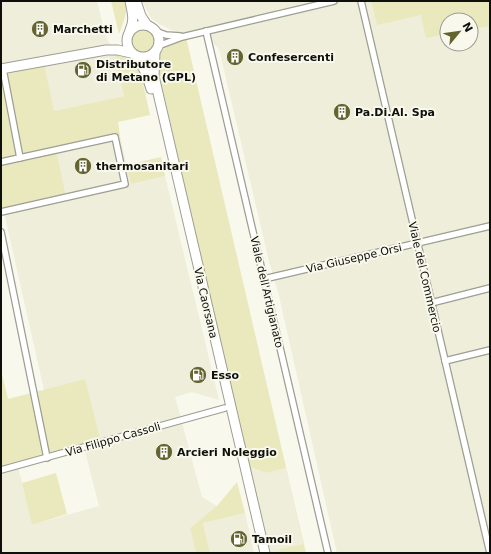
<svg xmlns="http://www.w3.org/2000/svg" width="491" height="554" viewBox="0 0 491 554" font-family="'DejaVu Sans',sans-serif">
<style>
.built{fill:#eeeedb;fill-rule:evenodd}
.green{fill:#eae9bd}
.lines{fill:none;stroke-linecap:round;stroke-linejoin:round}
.minor-casing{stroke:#9e9e94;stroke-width:8}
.primary-casing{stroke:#9e9e94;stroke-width:11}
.minor{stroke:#fff;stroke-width:5.5}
.primary{stroke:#fff;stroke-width:9}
.labels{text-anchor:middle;stroke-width:4;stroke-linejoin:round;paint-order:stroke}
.poi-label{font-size:11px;font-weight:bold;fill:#0f0f0b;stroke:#f8f8ec;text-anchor:start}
.street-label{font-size:11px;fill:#0f0f0b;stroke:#f8f8ec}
</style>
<rect width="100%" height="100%" fill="#f8f8ec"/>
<g class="built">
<polygon points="1,1 97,1 106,37 114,51 124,96 54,111 1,72"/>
<path d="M142,1H490V553H337L279,296L269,261L219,49L205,34L186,37L159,24L151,18ZM447,20H471V44H447Z"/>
<polygon points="120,136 131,184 165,176 219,400 192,392 175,397 202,497 217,506 190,528 196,553 1,553 1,470 18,466 32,525 99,506 84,447 85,379 44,390 4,212 56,150"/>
<polygon points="248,466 266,473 286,468 303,544 281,549 279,553 269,553"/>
<polygon points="245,513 254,553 210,553 203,523"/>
</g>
<g class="green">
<path d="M111,1H126C128,12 123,23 119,34Z"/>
<polygon points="371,1 490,1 490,26 471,29 471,20 447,20 447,34 426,38 421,15 377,25"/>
<circle cx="143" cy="41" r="14"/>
<path d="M186,37L306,553H279L280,549L303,544L286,468L266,473L248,466L157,64C159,46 171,44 186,37Z"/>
<polygon points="114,51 132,57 140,70 150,115 118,122 120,136 56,150 66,197 1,212 1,72 44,64 54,111 124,96"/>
<polygon points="161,157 165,176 131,184 126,165"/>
<polygon points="1,370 8,399 85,379 101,443 1,470"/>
<polygon points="56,473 67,514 32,525 22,483"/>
<polygon points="237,482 245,513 203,523 210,553 196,553 190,528 217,506"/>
</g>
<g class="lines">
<defs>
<g id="minor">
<polyline points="361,1 490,553"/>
<polyline points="155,31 166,35 180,36"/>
<polyline points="206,31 328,553"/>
<polyline points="158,46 182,37 334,1"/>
<polyline points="3,69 20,158"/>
<polyline points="1,162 115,137 125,184 1,212"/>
<polyline points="1,232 47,458"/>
<polyline points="264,279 490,226"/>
<polyline points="431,303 490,288"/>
<polyline points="445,361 490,350"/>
<polyline points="1,470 225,408"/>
</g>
<g id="primary">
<path d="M130,1C132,12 135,20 130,30"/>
<polyline points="136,1 141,16 147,25"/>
<circle cx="143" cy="41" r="16"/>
<polyline points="155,52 154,76 265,553"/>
<polyline points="136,56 146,73 151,89"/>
<polyline points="1,69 106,50 118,50 131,53"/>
</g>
</defs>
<use href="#minor" class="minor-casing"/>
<use href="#primary" class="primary-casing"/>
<use href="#minor" class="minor"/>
<use href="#primary" class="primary"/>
</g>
<defs>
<symbol id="building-disc" viewBox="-11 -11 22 22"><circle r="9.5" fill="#656430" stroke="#f8f8ec"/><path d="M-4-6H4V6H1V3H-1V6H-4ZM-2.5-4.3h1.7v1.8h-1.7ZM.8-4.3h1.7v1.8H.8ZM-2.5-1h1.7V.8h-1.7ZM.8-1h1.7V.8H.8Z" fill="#fff"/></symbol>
<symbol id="fuel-disc" viewBox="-11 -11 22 22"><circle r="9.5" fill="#656430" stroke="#f8f8ec"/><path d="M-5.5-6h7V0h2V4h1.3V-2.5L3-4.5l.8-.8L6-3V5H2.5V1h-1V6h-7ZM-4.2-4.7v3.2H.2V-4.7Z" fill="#fff"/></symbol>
</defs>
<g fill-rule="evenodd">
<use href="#building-disc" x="30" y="19" width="20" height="20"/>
<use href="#building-disc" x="225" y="47" width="20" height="20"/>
<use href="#fuel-disc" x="73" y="60" width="20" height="20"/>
<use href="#building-disc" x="332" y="102" width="20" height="20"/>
<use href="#building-disc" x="73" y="156" width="20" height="20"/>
<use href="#fuel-disc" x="188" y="365" width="20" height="20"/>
<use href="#building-disc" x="154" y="442" width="20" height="20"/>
<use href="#fuel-disc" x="229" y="529" width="20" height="20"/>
</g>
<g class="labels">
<g class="poi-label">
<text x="53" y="33">Marchetti</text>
<text x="248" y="61">Confesercenti</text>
<text x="96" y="68">Distributore<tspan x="96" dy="13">di Metano (GPL)</tspan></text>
<text x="355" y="116">Pa.Di.Al. Spa</text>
<text x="96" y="170">thermosanitari</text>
<text x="211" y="379">Esso</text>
<text x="177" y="456">Arcieri Noleggio</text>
<text x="252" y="543">Tamoil</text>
</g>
<g class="street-label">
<text transform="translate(354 258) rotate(-13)" y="4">Via Giuseppe Orsi</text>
<text transform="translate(425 277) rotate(77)" y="4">Viale del Commercio</text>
<text transform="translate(267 292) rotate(77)" y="4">Viale dell'Artigianato</text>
<text transform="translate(206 303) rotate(77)" y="4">Via Caorsana</text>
<text transform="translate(113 439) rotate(-16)" y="4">Via Filippo Cassoli</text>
</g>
</g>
<rect width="491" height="554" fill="none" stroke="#0f0f0b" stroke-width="4"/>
<g transform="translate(459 32) rotate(61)"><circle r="19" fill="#f8f8ec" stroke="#9b9b92"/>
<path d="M0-3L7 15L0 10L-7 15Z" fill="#656430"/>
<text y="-6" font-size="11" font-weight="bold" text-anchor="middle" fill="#0f0f0b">N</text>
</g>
</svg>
